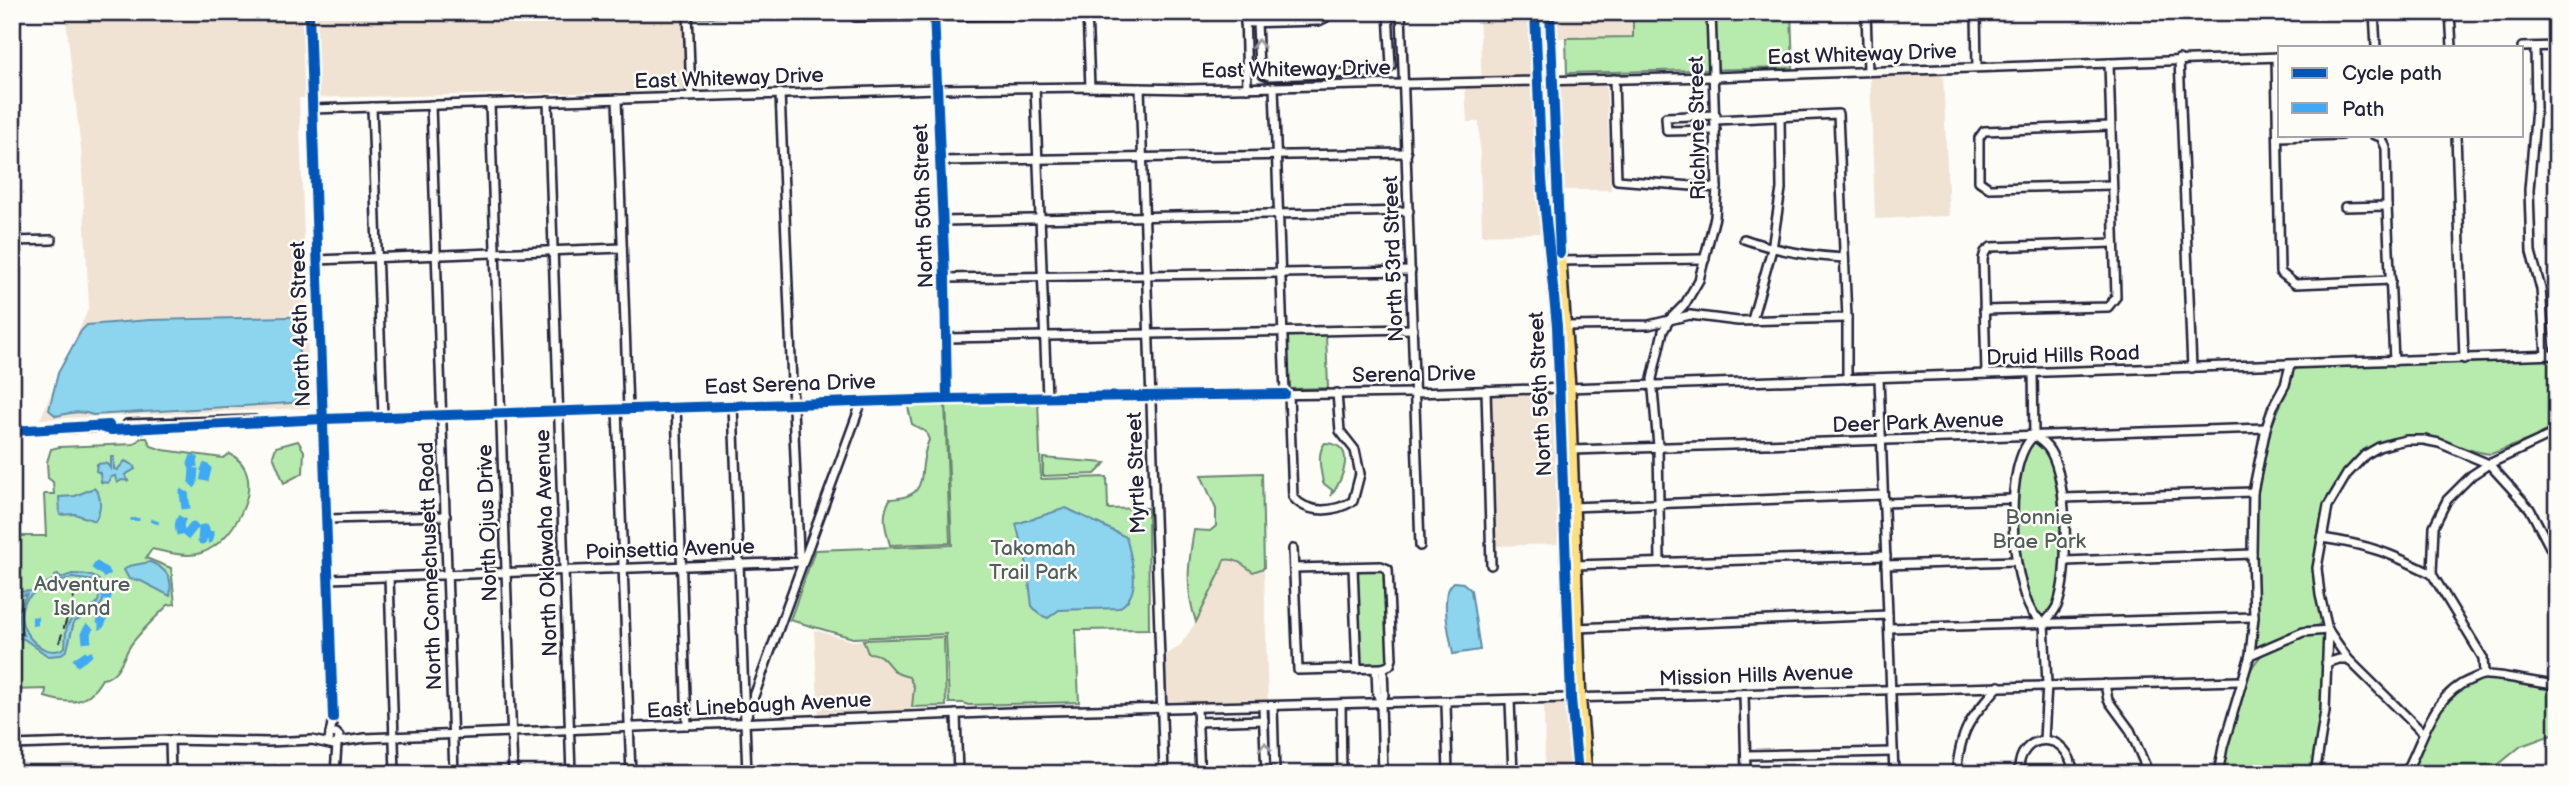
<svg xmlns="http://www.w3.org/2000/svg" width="2569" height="786" viewBox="0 0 2569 786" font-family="'Balsamiq Sans',sans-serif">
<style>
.built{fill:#f0e3d4}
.green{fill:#b7ebad;stroke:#6c8674;stroke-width:2}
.water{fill:#8dd4ee;stroke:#628da6;stroke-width:2;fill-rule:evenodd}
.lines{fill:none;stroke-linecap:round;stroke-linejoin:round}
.minor-casing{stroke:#22223b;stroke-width:12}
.major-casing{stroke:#22223b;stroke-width:14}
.minor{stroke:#fdfcf7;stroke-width:7}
.major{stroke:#fddf80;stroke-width:9}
.rail{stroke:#22223b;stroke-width:2;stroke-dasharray:10 5;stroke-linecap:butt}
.quiet{stroke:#3fa9f5;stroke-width:9;stroke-dasharray:18 9;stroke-linecap:butt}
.cycleway-casing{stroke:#fdfcf7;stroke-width:15}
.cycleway{stroke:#0057b8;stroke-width:10}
.oneway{stroke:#9a9aa2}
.labels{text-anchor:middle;stroke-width:5;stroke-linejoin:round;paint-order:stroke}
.street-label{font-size:21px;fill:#22223b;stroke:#fdfcf7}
.park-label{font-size:21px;fill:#4f5e5d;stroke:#fdfcf7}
</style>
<rect width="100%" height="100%" fill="#fdfcf7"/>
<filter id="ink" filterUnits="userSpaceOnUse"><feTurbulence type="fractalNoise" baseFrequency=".0143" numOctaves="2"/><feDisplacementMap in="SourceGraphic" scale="14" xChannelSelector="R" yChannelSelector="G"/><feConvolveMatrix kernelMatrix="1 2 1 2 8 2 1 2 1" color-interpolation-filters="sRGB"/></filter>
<g filter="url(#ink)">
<g class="built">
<polygon points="65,12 684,12 687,91 299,98 310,408 40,419 89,307 81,149"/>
<polygon points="1479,12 1633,12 1633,36 1529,39 1531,87 1606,83 1611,190 1563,190 1559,119 1533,120 1541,233 1482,235 1479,122 1467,122 1465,87 1482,86"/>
<polygon points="1943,72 1949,216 1875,219 1870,75"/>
<polygon points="1558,391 1563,544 1493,546 1488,393"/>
<polygon points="1228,559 1240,562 1253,572 1264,568 1268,704 1164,706 1163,656 1179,647 1196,622 1219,575 1224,560"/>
<polygon points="814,630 853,641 863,640 868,653 877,653 886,659 896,672 909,677 914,687 915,697 910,713 819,716"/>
<polygon points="1568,701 1576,774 1545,774 1544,702"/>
</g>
<g class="green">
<polygon points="694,12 874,12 695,18"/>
<polygon points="1633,12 1791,12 1793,68 1567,73 1566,38 1633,37"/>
<polygon points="1326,334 1328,388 1288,389 1286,335"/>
<path d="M2557,357V429L2491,454C2464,452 2440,435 2413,436C2353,437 2322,492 2316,546C2313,571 2318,597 2322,621L2315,628L2282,637L2260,648L2256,647L2257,591L2254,529L2255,502L2269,431L2291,382L2293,371L2300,367Z"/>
<polygon points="1038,400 1041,479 1107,477 1108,509 1148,508 1149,629 1076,630 1079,702 968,705 964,703 949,703 946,634 853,638 790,620 815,550 952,545 946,402"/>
<path d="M945,402L950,543L890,545C885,527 881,516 890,499C934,497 915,471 929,440L926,432L912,424L907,403Z"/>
<path d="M141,438H147L151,446L163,450L223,458L230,454C271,475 235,542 201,553C186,558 167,552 152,549L146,558L171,568L175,604L168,605C156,617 143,629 133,642C123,654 120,677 102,679C87,705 71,705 45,697L46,689L12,690V536H46L44,494H54L53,482L48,478L47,462L51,449L59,447L134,444Z"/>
<path d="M2033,439C2068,449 2068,577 2055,605C2052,609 2048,614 2045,618L2042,619L2031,605L2019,561L2015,499L2025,452Z"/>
<polygon points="298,441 304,451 303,473 284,483 273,456 276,447"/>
<path d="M1325,443C1359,444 1342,480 1331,496L1332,490L1323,483C1321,470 1316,454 1325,443Z"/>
<polygon points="1043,458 1106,463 1095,474 1043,476"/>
<path d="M1262,473L1264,568L1253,572C1245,566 1235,557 1224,560L1219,575L1196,622C1185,588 1188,565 1194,530L1210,531L1216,526V509L1201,475Z"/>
<polygon points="1386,569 1389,659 1384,664 1360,665 1356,571"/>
<path d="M2316,632L2323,636V699L2312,774H2222C2228,741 2238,674 2265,652C2280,641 2298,637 2316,632Z"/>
<path d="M944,637L946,706L912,707L914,687L909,677C905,676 901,675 897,673C886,665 885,653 868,653L863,640Z"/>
<path d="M2487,678L2557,687V733L2521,746L2487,774H2408C2427,733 2438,690 2487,678Z"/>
</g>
<g class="water">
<path d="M289,317H295L298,321L300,398L291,403L93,415C81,410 68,413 56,416L49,410L58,373L81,331L87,325L149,320Z"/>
<polygon points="111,457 114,457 114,469 117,470 125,461 133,465 135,469 125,475 128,481 122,480 117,483 115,476 111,477 108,483 101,482 100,473 96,471 97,464 106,463 111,469"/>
<path d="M94,488C103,497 101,510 95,521L75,514L60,515L59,497L75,496Z"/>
<path d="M1066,508L1126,537C1131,558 1144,594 1119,608L1059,610L1048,618L1040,615L1032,606L1027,565L1016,524Z"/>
<path d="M150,562C167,569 173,578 170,596L141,581L129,579L124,570L129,566Z"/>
<path d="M72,574C88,574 105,575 104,596C103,603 101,606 96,610L97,615L101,608L103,611L98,618L95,617L93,612L74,622L67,650L60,655L48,656L24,639L12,636V632L23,635C16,621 18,607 27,594L12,597V592L31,591L55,579V576L58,575L61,578ZM72,578L95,581L99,586C103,615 83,603 71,620C64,628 66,638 65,647C43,664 7,622 27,599C37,588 58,582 72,578Z"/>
<path d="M1454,582L1463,583L1471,590L1480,650L1453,654C1450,636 1438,595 1454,582Z"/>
</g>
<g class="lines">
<defs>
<g id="minor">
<polyline points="309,12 333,718 330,734"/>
<polyline points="688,12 691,96"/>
<polyline points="934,12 945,278 947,399"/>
<polyline points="1087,12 1090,87"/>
<polyline points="1245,12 1247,88"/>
<polyline points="1401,12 1420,546"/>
<polyline points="1866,12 1868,71"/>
<polyline points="1976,12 1977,67"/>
<polyline points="2374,12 2376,47"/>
<polyline points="2450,12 2452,47"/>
<polyline points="855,17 1088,14"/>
<polyline points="1245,23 1319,21 1325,18 1325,12"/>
<polyline points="1257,23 1259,68 1263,74 1269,76 1384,72 1391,66 1388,12"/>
<polyline points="2522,47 2557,46"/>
<polyline points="2535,47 2536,108 2529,190 2531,252 2541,289 2546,355"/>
<polyline points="2276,57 2280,272 2295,284 2391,280"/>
<polyline points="2179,59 2192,368"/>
<polyline points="1614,79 1617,180 1717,188"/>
<polyline points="1035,87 1047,397"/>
<polyline points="1274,87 1285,394"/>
<polyline points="1140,88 1164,774"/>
<polyline points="617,99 628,409"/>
<polyline points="548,101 571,774"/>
<polyline points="490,103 513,774"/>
<polyline points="431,105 454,774"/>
<polyline points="372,107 383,417"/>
<polyline points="312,109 938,89 1090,87 1187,89 1713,77 2280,57"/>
<polyline points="1716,115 1666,117 1667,131 1716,130"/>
<polyline points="1716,120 1838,114 1847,318 1847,379"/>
<polyline points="2110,126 1984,131 1979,138 1979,181 1989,188 2112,185"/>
<polyline points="2374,135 2381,137 2386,148 2387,206 2394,361"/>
<polyline points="2456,135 2464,359"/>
<polyline points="2278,137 2342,135"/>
<polyline points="940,161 1407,153"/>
<polyline points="2345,207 2387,206"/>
<polyline points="943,221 1409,211"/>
<path d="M1744,239C1777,251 1809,256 1844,258"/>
<polyline points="12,241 52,240"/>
<polyline points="317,260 622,248"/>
<polyline points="1558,261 1705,259"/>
<polyline points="945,278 1411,271"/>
<polyline points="1984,310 2108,307 2116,297 2109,63"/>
<polyline points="1752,320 1772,249 1781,189 1780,118"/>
<polyline points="1562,326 1649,325 1690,315 1738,321 1847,318"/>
<polyline points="946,338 1413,329"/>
<polyline points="2033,373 2034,436"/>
<polyline points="1986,374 1983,259 1985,252 1991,247 2114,243"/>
<polyline points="1879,378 1894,774"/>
<polyline points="1486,390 1491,565"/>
<path d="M1289,394L1293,497C1308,515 1335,512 1353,501L1360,474L1355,450L1340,431L1337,393"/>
<polyline points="733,405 747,774"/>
<polyline points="676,407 687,725"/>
<polyline points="617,409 631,774"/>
<polyline points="127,424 255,420"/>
<polyline points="100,427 111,430 323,419 947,399 1415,393 2557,355"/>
<polyline points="12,431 102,427"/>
<polyline points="1572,450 2266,428"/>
<polyline points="2063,498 2253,492"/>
<polyline points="1883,503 2013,499"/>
<polyline points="1572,507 1883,495"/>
<polyline points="327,519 446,516"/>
<path d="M2322,538C2369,545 2390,553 2432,574"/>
<polyline points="1293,549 1298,670 1383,668"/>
<polyline points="2065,561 2252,554"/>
<polyline points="1660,562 1658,446 1652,379 1663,331 1670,319 1685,304 1699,280 1715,217 1717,188 1711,12"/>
<polyline points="1574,565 1886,556"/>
<polyline points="1886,565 2016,561"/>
<polyline points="1353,567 1357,669"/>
<polyline points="1294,568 1381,566 1388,569 1392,659 1390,665 1383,668"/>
<polyline points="389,577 395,774"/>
<polyline points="329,579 803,562 799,553 780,93"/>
<path d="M2044,623C2049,618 2054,612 2057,606C2070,575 2068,479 2050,451C2046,444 2040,440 2034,436C2002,463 2011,578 2032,612C2035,616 2039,619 2044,623L2047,684L2044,740"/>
<polyline points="1576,628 1888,615"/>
<polyline points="1889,628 2254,617"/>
<polyline points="2250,655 2303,632 2328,630 2348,659 2422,732"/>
<polyline points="2326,663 2339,659 2348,659"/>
<polyline points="1376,669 1377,693 1381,703 1383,774"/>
<polyline points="2484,674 2483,658 2432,574 2434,526 2447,500 2472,475 2489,464 2530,509 2552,551 2557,581"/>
<polyline points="2105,684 2108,700 2130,730 2149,774"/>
<polyline points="1744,694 1746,774"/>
<polyline points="1510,701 1513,774"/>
<polyline points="1381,703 1384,695 1383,668"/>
<polyline points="1446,703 1448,774"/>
<polyline points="1341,704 1342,774"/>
<polyline points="1273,706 1275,774"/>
<polyline points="1263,707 1266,774"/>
<polyline points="1197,708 1200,774"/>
<polyline points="956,714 958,774"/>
<polyline points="746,718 862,401"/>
<polyline points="1197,722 1264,720"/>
<polyline points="170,740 171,774"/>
<polyline points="338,742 365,738 1010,712 2241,681"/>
<polyline points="12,745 170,740 268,742 312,740 334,745 338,742 339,736 336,733 330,734 329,742"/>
<polyline points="1746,755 1893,752"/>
<polyline points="335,774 337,744"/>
<path d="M1956,774C1961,728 1969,720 1999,686"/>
<path d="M2019,774C2016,730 2071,729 2073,774"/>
<polyline points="2218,774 2223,747 2250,655 2254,617 2252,554 2253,492 2266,428 2273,407 2285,385 2290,365"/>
<polyline points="2315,774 2325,711 2328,630 2320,595 2317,568 2328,506 2347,474 2365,455 2379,447 2393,443 2406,440 2424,440 2439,443 2489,464 2557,432"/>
<path d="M2405,774C2424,740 2431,695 2472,679C2477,677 2482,674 2487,675C2510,676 2534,683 2557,685"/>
</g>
<g id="major">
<polyline points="1535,12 1542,180 1557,326 1571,698 1578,774"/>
<polyline points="1550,12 1558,221 1570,387 1581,704 1587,774"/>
</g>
</defs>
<use href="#minor" class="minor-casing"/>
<use href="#major" class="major-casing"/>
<use href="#minor" class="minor"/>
<use href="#major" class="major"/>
<polyline class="rail" points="59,643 75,594"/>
<g class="quiet">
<polyline points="194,468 192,464 195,456"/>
<path d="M204,481L207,469L199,465L194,468L193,483L184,492L186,509C180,524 176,521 183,540L193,527L202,540L203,529H205L206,539H209V531"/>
<polyline points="135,521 135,518"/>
<polyline points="154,523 155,520"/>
<polyline points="32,621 38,621"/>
<path d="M75,663L88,654L86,632L91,625H100C108,612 103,596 112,583L105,572L93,564"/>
</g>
<defs>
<g id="cycleway">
<polyline points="309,12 333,718"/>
<polyline points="934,12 945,278 947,399"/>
<polyline points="1535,12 1542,180 1557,326 1571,698 1578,774"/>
<polyline points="1550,12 1560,253"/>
<polyline points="100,427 111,430 323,419 947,399 1285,394"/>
<polyline points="12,431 109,425"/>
</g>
</defs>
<use href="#cycleway" class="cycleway-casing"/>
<use href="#cycleway" class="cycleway"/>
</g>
<defs><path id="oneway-chevron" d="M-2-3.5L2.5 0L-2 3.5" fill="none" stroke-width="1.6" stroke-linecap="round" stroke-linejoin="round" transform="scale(1.75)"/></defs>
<g class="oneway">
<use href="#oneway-chevron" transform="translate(1258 44) rotate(-92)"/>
<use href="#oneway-chevron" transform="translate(1265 747) rotate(-92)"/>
</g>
</g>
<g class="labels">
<g class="street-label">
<text transform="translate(1862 54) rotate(-2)" y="7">East Whiteway Drive</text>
<text transform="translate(1296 69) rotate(-1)" y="7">East Whiteway Drive</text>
<text transform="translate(729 78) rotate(-2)" y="7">East Whiteway Drive</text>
<text transform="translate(1697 128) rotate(-91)" y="7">Richlyne Street</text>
<text transform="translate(923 206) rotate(-92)" y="7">North 50th Street</text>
<text transform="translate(1393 259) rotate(-92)" y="7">North 53rd Street</text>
<text transform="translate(300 324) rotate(-92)" y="7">North 46th Street</text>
<text transform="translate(2063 355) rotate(-2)" y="7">Druid Hills Road</text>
<text transform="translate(1414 374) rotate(-1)" y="7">Serena Drive</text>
<text transform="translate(790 384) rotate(-2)" y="7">East Serena Drive</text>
<text transform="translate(1540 394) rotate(-93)" y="7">North 56th Street</text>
<text transform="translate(1918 422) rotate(-2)" y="7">Deer Park Avenue</text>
<text transform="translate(1136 473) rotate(-92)" y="7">Myrtle Street</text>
<text transform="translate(487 523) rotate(-92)" y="7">North Ojus Drive</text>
<text transform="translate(546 543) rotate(-92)" y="7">North Oklawaha Avenue</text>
<text transform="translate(670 549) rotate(-2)" y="7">Poinsettia Avenue</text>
<text transform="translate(430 566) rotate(-92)" y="7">North Connechusett Road</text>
<text transform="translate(1756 675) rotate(-2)" y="7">Mission Hills Avenue</text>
<text transform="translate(759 705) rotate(-3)" y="7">East Linebaugh Avenue</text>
</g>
<g class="park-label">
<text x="2039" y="524">Bonnie<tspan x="2039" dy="24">Brae Park</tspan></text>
<text x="1033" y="555">Takomah<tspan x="1033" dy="24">Trail Park</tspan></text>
<text x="82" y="591">Adventure<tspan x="82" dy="24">Island</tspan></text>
</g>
</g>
<rect width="2569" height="786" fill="none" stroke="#fdfcf7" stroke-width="42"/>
<rect x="21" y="21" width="2527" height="744" fill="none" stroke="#22223b" stroke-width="2.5" filter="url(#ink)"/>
<rect x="2278" y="46" width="245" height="91" fill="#fdfcf7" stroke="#a5a5ac" stroke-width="2"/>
<rect x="2292" y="68" width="35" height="10" fill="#0057b8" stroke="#a5a5ac" stroke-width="2"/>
<text x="2342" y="80" font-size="21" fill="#22223b">Cycle path</text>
<rect x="2292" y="103" width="35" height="10" fill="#3fa9f5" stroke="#a5a5ac" stroke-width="2"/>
<text x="2342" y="116" font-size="21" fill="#22223b">Path</text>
</svg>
